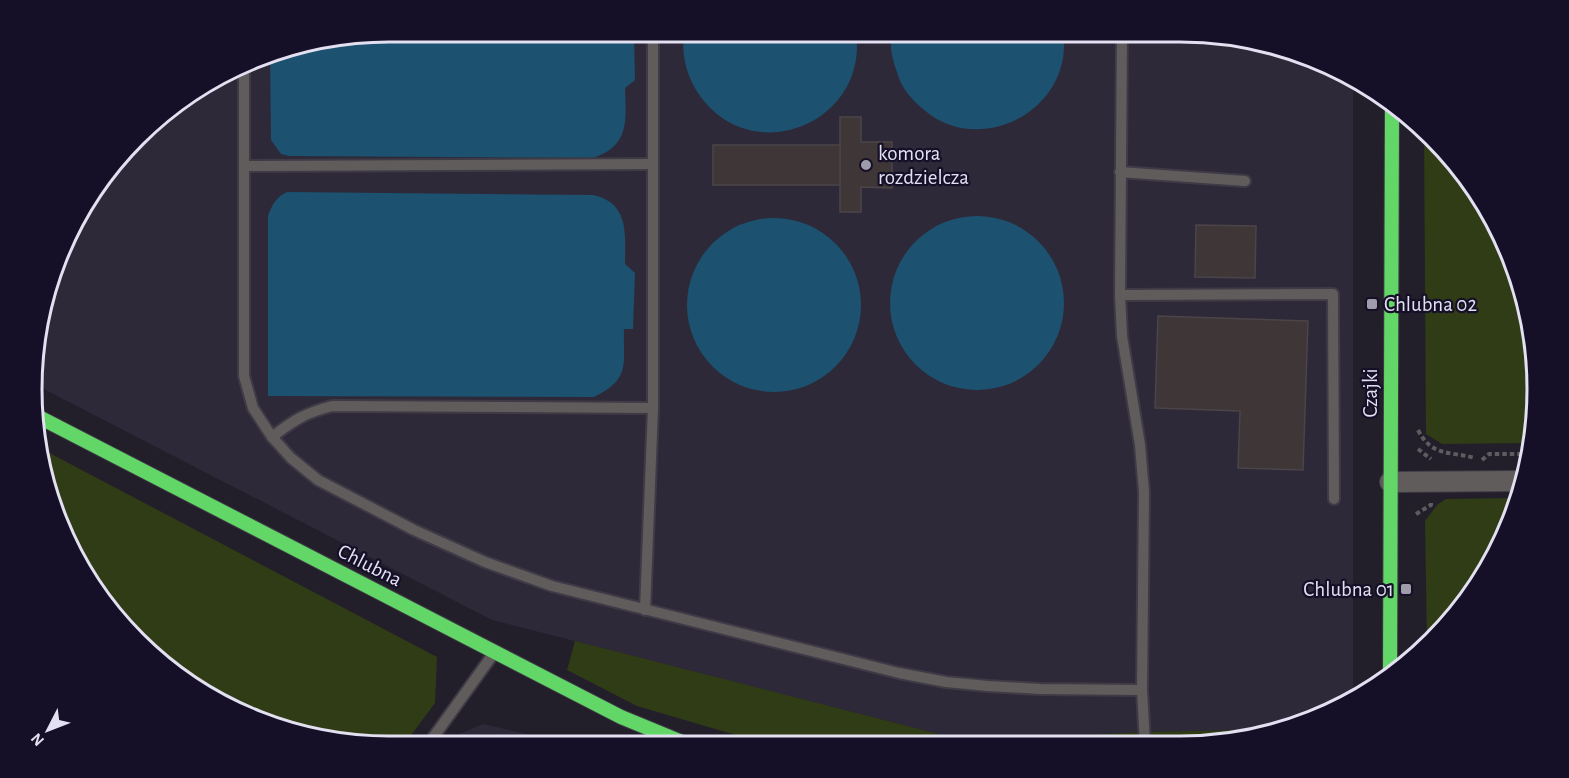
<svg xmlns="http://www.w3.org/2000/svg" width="1569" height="778" viewBox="0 0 1569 778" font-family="'Alegreya Sans',sans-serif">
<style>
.industrial{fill:#2e2938}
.green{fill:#303c15}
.water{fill:#1c516f}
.building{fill:#3f3638;stroke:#4b4448;stroke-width:1.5}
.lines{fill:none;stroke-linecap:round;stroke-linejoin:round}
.lane-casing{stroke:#3e3b46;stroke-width:14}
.street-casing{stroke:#3e3b46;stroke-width:22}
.fast-casing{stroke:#3e3b46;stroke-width:16}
.path{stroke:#5e5b61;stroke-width:4;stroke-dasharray:4.5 3;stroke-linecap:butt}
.lane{stroke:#615c5c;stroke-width:10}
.street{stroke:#615c5c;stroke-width:20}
.fast{stroke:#63d668;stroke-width:14}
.poi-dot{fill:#9f9cac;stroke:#151027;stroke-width:2}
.labels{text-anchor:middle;stroke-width:4.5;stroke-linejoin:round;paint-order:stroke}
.poi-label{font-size:21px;fill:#e2e0f1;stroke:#151027;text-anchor:start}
.street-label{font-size:21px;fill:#e2e0f1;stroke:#151027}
.rim{fill:none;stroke:#e2e0f1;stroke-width:3}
</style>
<rect width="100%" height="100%" fill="#221f2b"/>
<g class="industrial">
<polygon points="389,32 1180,32 1317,59 1353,83 1353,698 1316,719 1279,729 1145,732 966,741 492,620 36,385 38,319 92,191 171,106 274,51"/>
<polygon points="483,724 578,746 450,746 457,735"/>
</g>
<g class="green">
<polygon points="1424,131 1433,136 1510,253 1537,389 1527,443 1442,444 1426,434"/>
<polygon points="38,447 437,657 435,703 403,746 389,746 252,719 153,658 69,547"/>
<polygon points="1516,498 1510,526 1463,607 1427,644 1425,521 1437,505 1446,499"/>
<polygon points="575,641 966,741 1145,732 1279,729 1227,743 770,745 637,706 567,670"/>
</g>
<g class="water">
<path d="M389,32H634L635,80L625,88C626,120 630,146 593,158L289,156L281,154L271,140L270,53L274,51Z"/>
<path d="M684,32H856C869,124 750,171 698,93C686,75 681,53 684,32Z"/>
<path d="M892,32H1063C1075,108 981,160 923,109C911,99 901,88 897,72C892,58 889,46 892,32Z"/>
<path d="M287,192L593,195C630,203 625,235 625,264L635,273L633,329H624C623,365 631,379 594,397L268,396V216C272,205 276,197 287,192Z"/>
<circle cx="977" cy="303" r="87"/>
<circle cx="774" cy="305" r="87"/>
</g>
<g class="building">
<polygon points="840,117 861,117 861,142 892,142 892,188 861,187 861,212 840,212"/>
<rect x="713" y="145" width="127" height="40"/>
<polygon points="1196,225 1256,226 1255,278 1195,277"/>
<polygon points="1158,316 1308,321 1303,470 1238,468 1240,411 1155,408"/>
</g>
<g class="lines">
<defs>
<g id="lane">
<polyline points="1122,32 1120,295 1122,336 1140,445 1144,492 1142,690 1145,744"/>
<polyline points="244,67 244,376 253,408 272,437 291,458 318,480 414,530 485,562 552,586 899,673 946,682 988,686 1040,689 1142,690"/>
<polyline points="244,166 653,164"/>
<polyline points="1120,172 1245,181"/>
<polyline points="1120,295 1333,294 1334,499"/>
<path d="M272,437C294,420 305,413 332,406L653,408"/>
<polyline points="645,610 653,408 653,32"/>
<polyline points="427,746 494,653"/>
</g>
<polyline id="street" points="1390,482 1519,481"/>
<g id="fast">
<polyline points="35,415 621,717 689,745"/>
<polyline points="1390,677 1392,109"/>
</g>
</defs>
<use href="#lane" class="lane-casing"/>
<use href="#street" class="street-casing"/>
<use href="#fast" class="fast-casing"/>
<g class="path">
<path d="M1418,430C1432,457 1449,451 1475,458"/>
<polyline points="1418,449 1431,459"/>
<polyline points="1482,460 1489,454 1525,454"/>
<polyline points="1416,514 1431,505 1431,502"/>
</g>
<use href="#lane" class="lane"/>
<use href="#street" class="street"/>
<use href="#fast" class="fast"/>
</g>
<g class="poi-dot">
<circle cx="866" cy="165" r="6"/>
<rect x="1366" y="298" width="12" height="12" rx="3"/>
<rect x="1400" y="583" width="12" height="12" rx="3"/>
</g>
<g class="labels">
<g class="poi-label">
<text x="878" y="160">komora<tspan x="878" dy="24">rozdzielcza</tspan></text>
<text x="1384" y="311">Chlubna 02</text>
<text x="1394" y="596" text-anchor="end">Chlubna 01</text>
</g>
<g class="street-label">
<text transform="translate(1370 393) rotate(-90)" y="7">Czajki</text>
<text transform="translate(370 565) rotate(27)" y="7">Chlubna</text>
</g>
</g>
<path d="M0 0H1569V778H0ZM389 42H1180A347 347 0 0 1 1527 389V389A347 347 0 0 1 1180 736H389A347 347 0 0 1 42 389V389A347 347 0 0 1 389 42Z" fill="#151027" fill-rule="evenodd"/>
<path class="rim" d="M389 42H1180A347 347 0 0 1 1527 389V389A347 347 0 0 1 1180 736H389A347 347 0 0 1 42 389V389A347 347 0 0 1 389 42Z"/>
<g transform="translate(48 730) rotate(228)" stroke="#151027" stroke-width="4.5" paint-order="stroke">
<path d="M0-4.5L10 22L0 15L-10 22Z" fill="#e2e0f1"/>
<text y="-9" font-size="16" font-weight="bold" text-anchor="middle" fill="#e2e0f1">N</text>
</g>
</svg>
